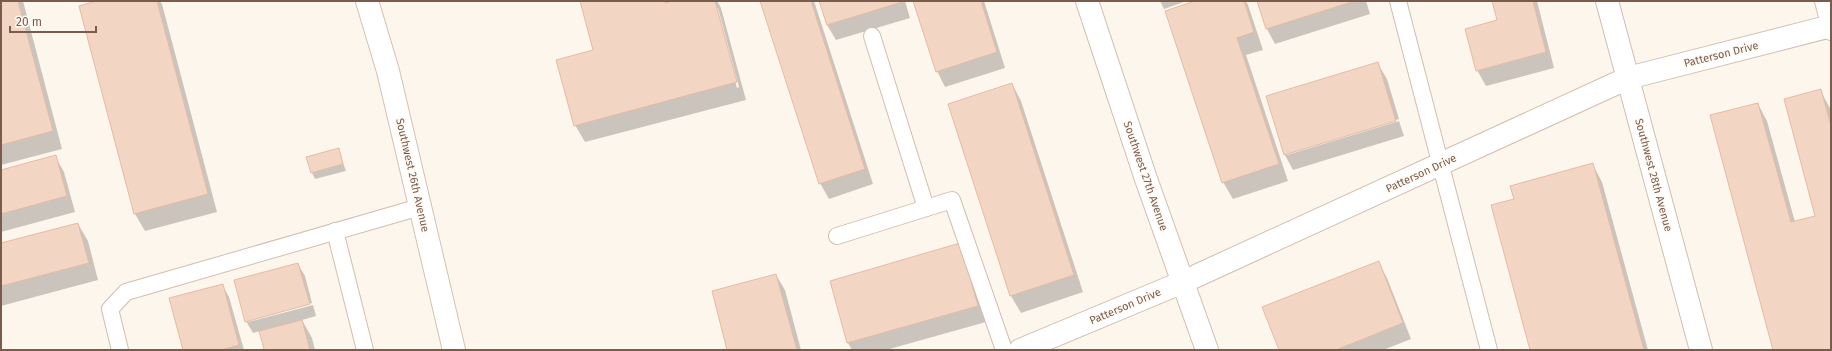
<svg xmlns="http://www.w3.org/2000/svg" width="1832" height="351" viewBox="0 0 1832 351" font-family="'Fira Sans',sans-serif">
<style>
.shadow{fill:#0003;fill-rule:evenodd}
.building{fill:#f3d5c3;stroke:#e6bba3}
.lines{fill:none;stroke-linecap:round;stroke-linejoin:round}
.lane-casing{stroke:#d1beb0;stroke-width:18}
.street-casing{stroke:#d1beb0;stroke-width:24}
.secondary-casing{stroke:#d6c0b0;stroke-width:24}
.lane{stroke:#fff;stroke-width:16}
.street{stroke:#fff;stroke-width:22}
.secondary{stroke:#fff;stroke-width:22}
.labels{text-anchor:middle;stroke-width:3;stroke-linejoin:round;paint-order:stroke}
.street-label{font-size:11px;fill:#7a5c4d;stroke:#fffaf3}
</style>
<rect width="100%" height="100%" fill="#fdf6ec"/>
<g class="shadow">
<polygon points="1,1 23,1 62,149 1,165"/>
<polygon points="100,1 160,1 162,4 217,212 145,231 135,214 80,6"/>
<path d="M582,1H670V3L717,1L721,8L746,100L585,142L575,125L595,51ZM716,8H718L739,87L737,88Z"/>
<polygon points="761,1 814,1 873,184 829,199 820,183"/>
<polygon points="820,1 905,1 910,18 836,40 827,25"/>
<polygon points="914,1 984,1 1005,68 945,87 937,71"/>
<polygon points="1160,1 1187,1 1164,9"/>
<polygon points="1198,1 1246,1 1248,5 1263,50 1246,55 1288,181 1233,199 1223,182"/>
<polygon points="1258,1 1366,1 1370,14 1275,44 1267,29"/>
<polygon points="1493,1 1537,1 1554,68 1486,86 1477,70 1498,21"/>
<polygon points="1378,64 1387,79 1399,119 1287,153 1287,155 1399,121 1404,136 1293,170 1285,155"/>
<polygon points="1012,84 1021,101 1083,292 1021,313 1011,296"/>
<polygon points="1820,90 1831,110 1831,350 1774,350 1758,104 1767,121 1795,222 1816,217"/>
<polygon points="338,149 346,171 315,179 312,173"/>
<polygon points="55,156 64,172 75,212 1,232 1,171"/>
<polygon points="1593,165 1602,182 1648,350 1531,350 1515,200"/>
<polygon points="78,224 88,241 98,280 1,306 1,244"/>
<polygon points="960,245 986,322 886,350 852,350 848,343 831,281"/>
<polygon points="1378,262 1387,278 1411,339 1383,350 1280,350"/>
<polygon points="298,264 305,276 312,303 248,320 248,322 313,305 316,316 302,320 312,338 315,350 263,350 265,350 260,331 253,333 246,321"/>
<polygon points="776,275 785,290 801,350 728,350"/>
<polygon points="222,285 229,297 244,350 184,350"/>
</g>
<g class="building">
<polygon points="1,1 18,1 53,131 1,145"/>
<polygon points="96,1 157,1 208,194 134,214 79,6"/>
<polygon points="580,1 665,1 665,3 672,1 715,1 737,82 574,126 556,60 593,50"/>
<polygon points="760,1 811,1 865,169 819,184"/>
<polygon points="819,1 901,1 902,2 827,25"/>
<polygon points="913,1 981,1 997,52 936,72"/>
<polygon points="1195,1 1244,1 1254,32 1237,38 1279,164 1222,183 1165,11"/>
<polygon points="1257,1 1355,1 1266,29"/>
<polygon points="1492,1 1533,1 1546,52 1476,71 1465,29 1497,20"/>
<polygon points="1378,62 1396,121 1284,155 1266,96"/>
<polygon points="1012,83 1074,275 1010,296 948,104"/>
<polygon points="1821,89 1831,126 1831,350 1773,350 1710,115 1758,103 1791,222 1815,216 1784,99"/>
<polygon points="339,148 343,164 311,173 306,157"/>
<polygon points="56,155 67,196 1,214 1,170"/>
<polygon points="1593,163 1644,350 1530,350 1491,205 1514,199 1510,186"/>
<polygon points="78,223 89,263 1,286 1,243"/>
<polygon points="960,243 978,306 847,343 830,281"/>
<polygon points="1379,261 1403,323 1336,350 1279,350 1262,307"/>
<polygon points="298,263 310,304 245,322 234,280"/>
<polygon points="776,274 797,350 727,350 712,291"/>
<polygon points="223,284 239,345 221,350 183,350 169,298"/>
<polygon points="302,320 310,350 259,350 264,349 259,331"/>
</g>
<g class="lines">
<defs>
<g id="lane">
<polyline points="1398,1 1489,350"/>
<polyline points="1823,1 1831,32"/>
<polyline points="872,36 926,208"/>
<polyline points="335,231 365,350"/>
<polyline points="837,236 952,200 1004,350"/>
<polyline points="120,350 110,309 126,292 420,207"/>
</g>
<g id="street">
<polyline points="1087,1 1146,179 1207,350"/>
<polyline points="1607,1 1701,350"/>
<polyline points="1020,350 1183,282 1628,78 1831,26"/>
</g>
<polyline id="secondary" points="367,1 388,71 454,350"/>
</defs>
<use href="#lane" class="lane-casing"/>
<use href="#street" class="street-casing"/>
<use href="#secondary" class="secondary-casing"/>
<use href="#lane" class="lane"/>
<use href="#street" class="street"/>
<use href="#secondary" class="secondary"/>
</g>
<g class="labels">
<g class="street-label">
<text transform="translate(1721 54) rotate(-14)" y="4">Patterson Drive</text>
<text transform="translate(1421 173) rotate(-25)" y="4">Patterson Drive</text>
<text transform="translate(413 175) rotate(77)" y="4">Southwest 26th Avenue</text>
<text transform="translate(1654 175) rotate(75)" y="4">Southwest 28th Avenue</text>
<text transform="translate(1146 176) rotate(71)" y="4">Southwest 27th Avenue</text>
<text transform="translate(1125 306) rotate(-23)" y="4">Patterson Drive</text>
</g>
</g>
<rect width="1832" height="351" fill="none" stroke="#7a5c4d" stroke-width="4"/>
<path d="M10 26v6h86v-6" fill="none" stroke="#7a5c4d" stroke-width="2"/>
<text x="16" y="26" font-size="12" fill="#7a5c4d" stroke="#fffaf3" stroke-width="3" paint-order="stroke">20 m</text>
</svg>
